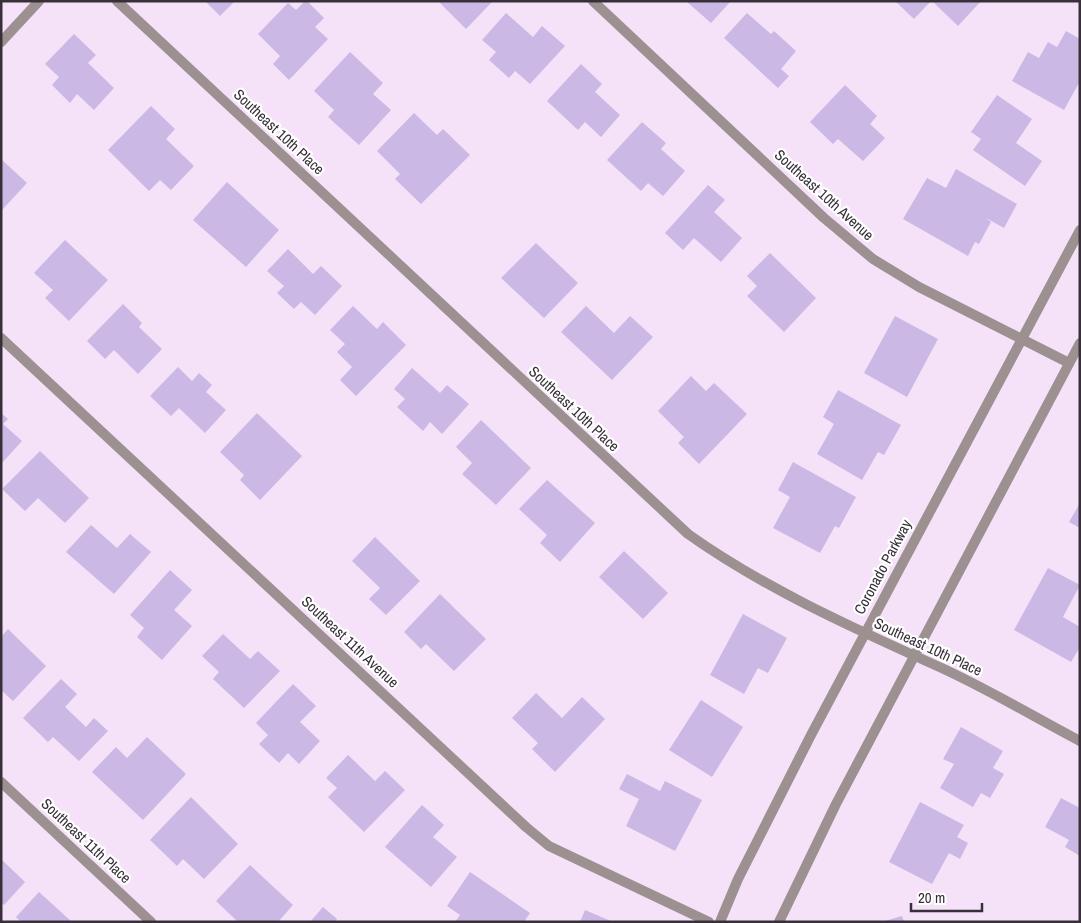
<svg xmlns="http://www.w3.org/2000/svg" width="1081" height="923" viewBox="0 0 1081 923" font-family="'Archivo Narrow',sans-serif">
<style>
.building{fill:#ccb8e4}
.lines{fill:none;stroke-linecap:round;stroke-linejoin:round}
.minor{stroke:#9d9091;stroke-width:10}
.tertiary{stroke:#9d9091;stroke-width:10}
.labels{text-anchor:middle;stroke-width:4.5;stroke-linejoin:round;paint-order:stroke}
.street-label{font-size:15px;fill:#373038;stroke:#fff}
</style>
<rect width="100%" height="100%" fill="#f5e2f9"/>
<g class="building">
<polygon points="205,1 235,1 220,16"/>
<polygon points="305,1 307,1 324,18 315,27 328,39 289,80 273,64 280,56 258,34 288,3 296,10"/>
<polygon points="438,1 493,1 466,29"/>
<polygon points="686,1 731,1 711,23"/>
<polygon points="895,1 931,1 914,19"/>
<polygon points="932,1 981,1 958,26"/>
<polygon points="506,13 533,37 542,26 565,46 530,84 515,71 509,78 489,60 496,52 482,40"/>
<polygon points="747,13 771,34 774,31 796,51 781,69 789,76 778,88 724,38"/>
<polygon points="1066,31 1080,39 1080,81 1064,110 1012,81 1028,52 1039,58 1048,42 1057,47"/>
<polygon points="74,34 96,55 88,63 114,88 94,110 77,94 70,103 52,85 59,77 45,64"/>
<polygon points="350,52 383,83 373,94 391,110 359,145 328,117 334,110 314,91"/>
<polygon points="581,64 602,84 595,92 620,115 601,137 585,122 578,130 547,101"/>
<polygon points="845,85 877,116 870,124 885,138 863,161 838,139 833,144 810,122"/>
<polygon points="997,95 1032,119 1016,143 1042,161 1025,186 973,150 981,139 971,132"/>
<polygon points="151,106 175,129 166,139 194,166 171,190 160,180 149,191 108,150"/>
<polygon points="414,113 437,135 443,129 470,155 421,204 395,179 400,174 377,151"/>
<polygon points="642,122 666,143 661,149 685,171 663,196 648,183 641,191 607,160"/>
<polygon points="1,159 27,183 1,211"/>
<polygon points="956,169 1017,204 1004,228 986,218 991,222 979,244 975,242 968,256 903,219 927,178 946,188"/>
<polygon points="227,182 279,230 246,267 193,220"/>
<polygon points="708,185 725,200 714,212 742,238 721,262 694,238 683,250 665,233"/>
<polygon points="65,240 108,280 69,321 45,298 53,290 34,273"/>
<polygon points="536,243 578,283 544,318 501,278"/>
<polygon points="288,249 313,274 321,266 342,286 315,315 301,302 294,309 277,293 284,286 267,271"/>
<polygon points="770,253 816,298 784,332 747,296 757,286 747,276"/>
<polygon points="123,304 142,323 139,327 162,349 138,374 114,350 105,359 87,341"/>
<polygon points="353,306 377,329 383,322 406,345 356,396 340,380 352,367 337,352 345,344 330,330"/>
<polygon points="586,306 614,333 630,316 653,337 612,380 561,332"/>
<polygon points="895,316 938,339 907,397 864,373"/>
<polygon points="178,367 192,381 199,373 212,385 206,392 226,410 205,433 179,408 171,416 150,396"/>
<polygon points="412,368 440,393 447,385 469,404 442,434 430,422 423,431 397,407 405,399 394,389"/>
<polygon points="691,376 706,391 714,383 747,414 699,464 678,443 684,437 658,411"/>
<polygon points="838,390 901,425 884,455 878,452 862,480 817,454 834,424 823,417"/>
<polygon points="1,413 8,419 3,424 22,441 1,464"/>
<polygon points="257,413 302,456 260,500 240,480 244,475 220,452"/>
<polygon points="481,420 531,468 496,505 462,474 472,463 456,447"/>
<polygon points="40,451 89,498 65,523 38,498 25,511 2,489"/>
<polygon points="793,462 856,497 839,528 835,526 820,553 773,528 790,497 778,490"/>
<polygon points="547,480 595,523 560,562 540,543 547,535 519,509"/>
<polygon points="1080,503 1080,528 1069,522"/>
<polygon points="91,525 117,548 130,534 151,552 114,594 66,552"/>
<polygon points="375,537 420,581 386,615 369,599 380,588 352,561"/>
<polygon points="624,551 668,593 643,619 599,577"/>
<polygon points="1048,568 1080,585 1063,617 1080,627 1080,647 1071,662 1014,630"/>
<polygon points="170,570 192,590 174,610 192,626 162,660 137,637 144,628 130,615"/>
<polygon points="440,594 486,639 454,671 426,644 421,649 404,632"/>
<polygon points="743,614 787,638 768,673 758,668 744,694 710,675"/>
<polygon points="8,629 46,666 13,701 1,690 1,637"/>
<polygon points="223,634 250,659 258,651 280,671 244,708 213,679 219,672 202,656"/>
<polygon points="61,679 77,694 65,707 86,727 94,718 108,731 79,761 53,737 48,742 23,718"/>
<polygon points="293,684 316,706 300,722 320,741 299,764 288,753 279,763 259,744 268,735 256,723"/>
<polygon points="536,693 562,718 582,697 605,719 555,772 532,749 538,743 512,718"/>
<polygon points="701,700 743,727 712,777 669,750"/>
<polygon points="961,727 1003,751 993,768 1004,774 990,798 981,793 973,807 940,788 954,764 943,759"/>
<polygon points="147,737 186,774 143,820 92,772 116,747 127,758"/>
<polygon points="348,755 375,781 385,771 405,790 364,832 328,797 337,788 326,778"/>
<polygon points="627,774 660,791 665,781 702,800 675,851 626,826 639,799 619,789"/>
<polygon points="191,797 238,844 204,879 183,859 177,866 150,840"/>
<polygon points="1061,798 1080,808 1080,856 1065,847 1069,840 1045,827"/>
<polygon points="920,802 964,825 957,837 968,843 960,859 949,853 932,884 889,862"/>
<polygon points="422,805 444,825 433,837 457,857 431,887 385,847"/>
<polygon points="1,859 25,882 4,905 1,902"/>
<polygon points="250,865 293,905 278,922 238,922 216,901"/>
<polygon points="470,872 530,913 524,922 455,922 460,915 447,906"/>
<polygon points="39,892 72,922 21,922 16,917"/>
<polygon points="323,907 337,919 335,922 310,922"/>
<polygon points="585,910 613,922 580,922"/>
<polygon points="902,916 904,922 885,922 885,921"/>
</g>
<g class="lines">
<g class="minor">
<path d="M117,1L688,534C764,588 851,627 935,665C985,687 1032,716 1080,741"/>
<polyline points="593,1 824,218 873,259 919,287 1069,363"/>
<polyline points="1,42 39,1"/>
<polyline points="1,338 526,827 549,846 709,922"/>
<polyline points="1,782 151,922"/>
</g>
<g class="tertiary">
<polyline points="720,922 738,879 811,735 1080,230"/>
<polyline points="779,922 836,804 1080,343"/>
</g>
</g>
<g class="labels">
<g class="street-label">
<text transform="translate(279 132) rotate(43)" y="5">Southeast 10th Place</text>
<text transform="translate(824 195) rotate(42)" y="5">Southeast 10th Avenue</text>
<text transform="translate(574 409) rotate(43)" y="5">Southeast 10th Place</text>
<text transform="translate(883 567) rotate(-62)" y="5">Coronado Parkway</text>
<text transform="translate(350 642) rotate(43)" y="5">Southeast 11th Avenue</text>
<text transform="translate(928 647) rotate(25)" y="5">Southeast 10th Place</text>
<text transform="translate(86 841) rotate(43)" y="5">Southeast 11th Place</text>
</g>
</g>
<rect width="1081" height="923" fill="none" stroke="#373038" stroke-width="5"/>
<path d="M911 903v8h71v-8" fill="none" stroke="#373038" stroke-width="2.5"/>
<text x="918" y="903" font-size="15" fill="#373038" stroke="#ffffff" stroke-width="4" paint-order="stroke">20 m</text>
</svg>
